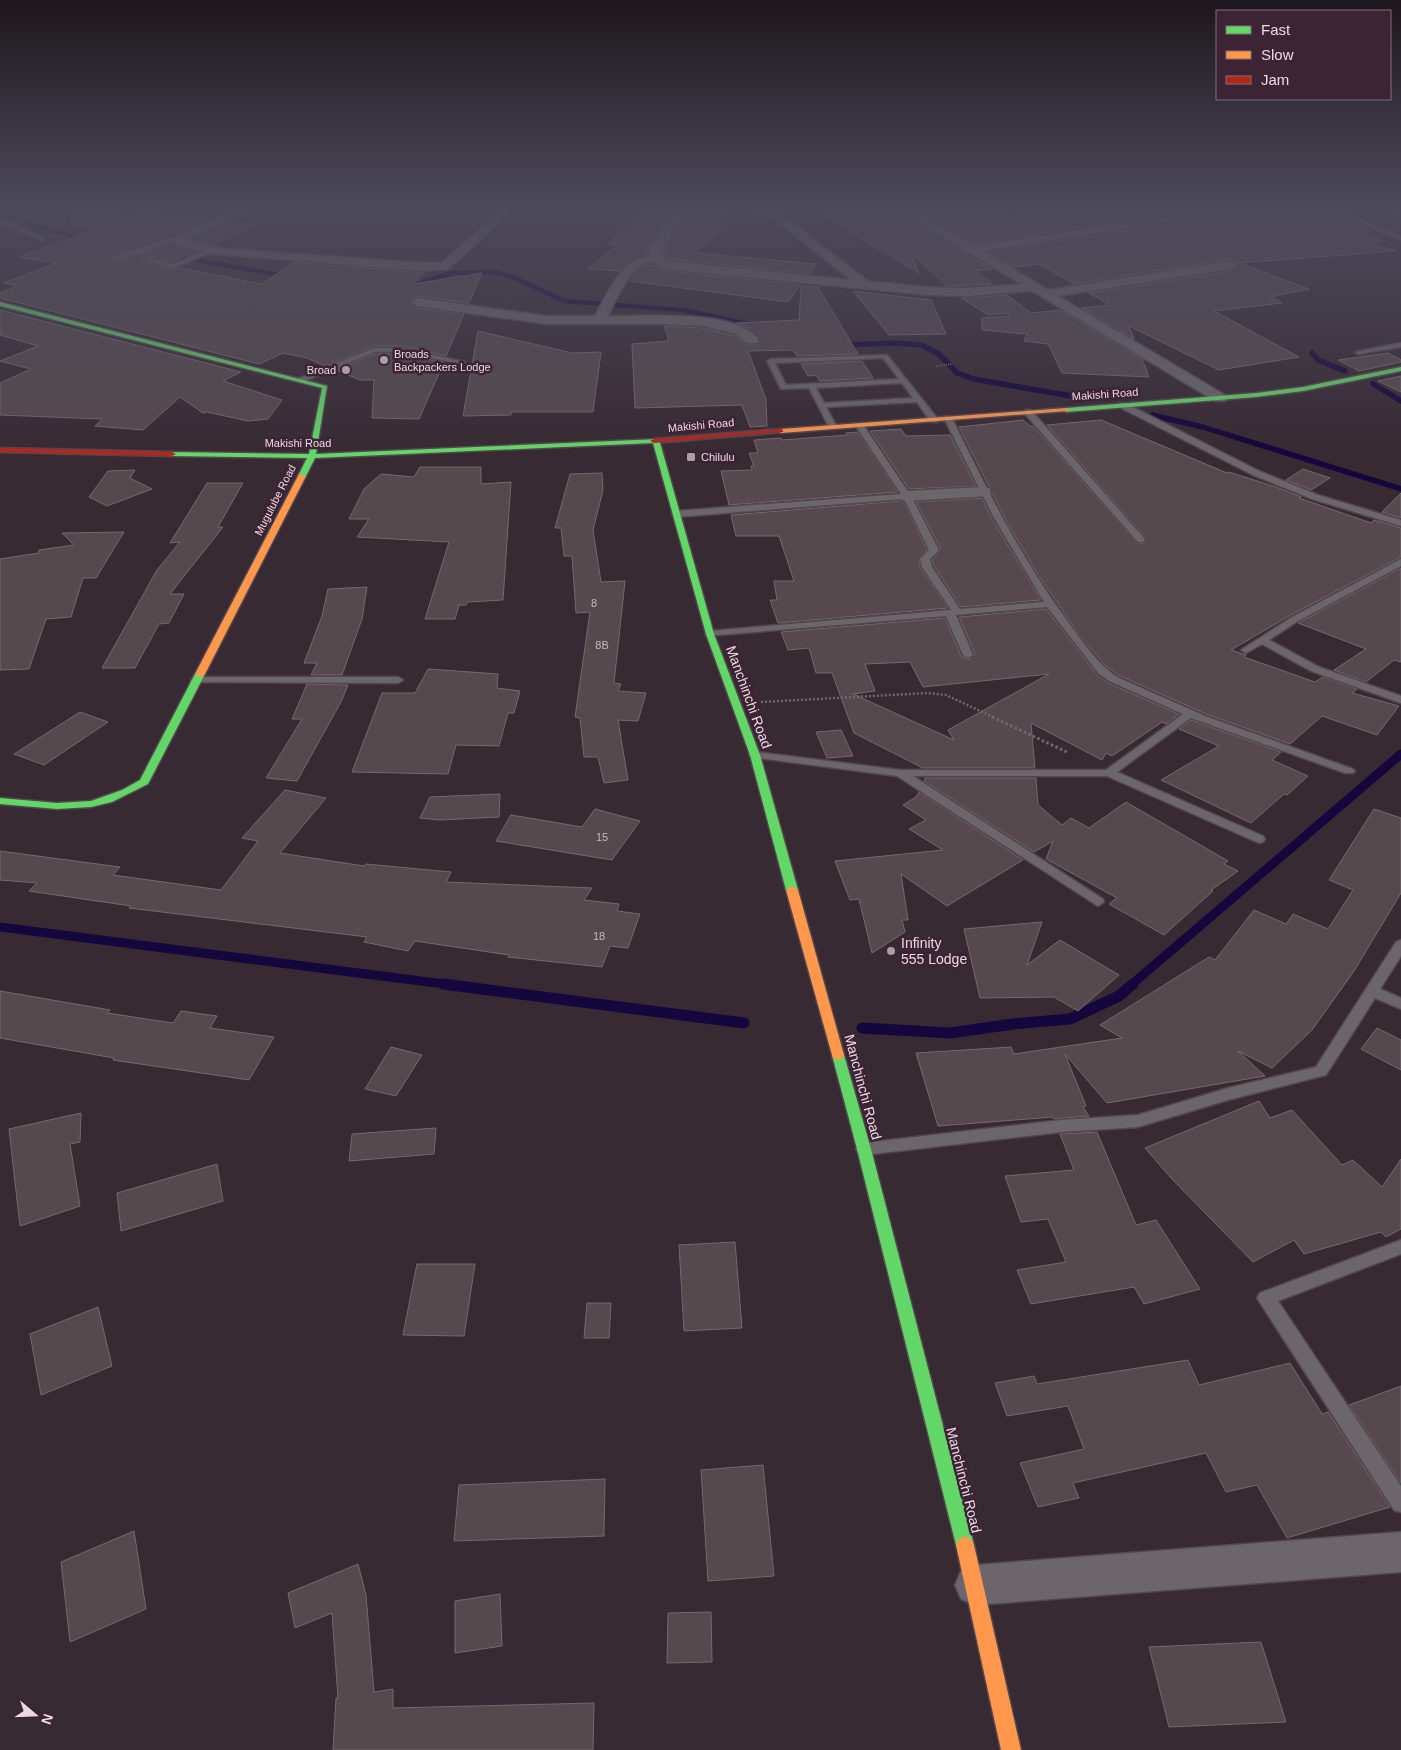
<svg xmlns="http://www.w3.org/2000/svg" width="1401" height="1750" viewBox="0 0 1401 1750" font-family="Arial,sans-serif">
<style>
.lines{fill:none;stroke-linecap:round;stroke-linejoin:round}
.stream-far3{stroke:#15063d;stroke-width:4.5}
.stream-far2{stroke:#15063d;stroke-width:5.5}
.stream-far1{stroke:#15063d;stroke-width:9}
.stream{stroke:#15063d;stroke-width:11}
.building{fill:#55494e;stroke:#76696e;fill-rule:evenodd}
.lane-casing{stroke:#53474e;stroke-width:3}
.street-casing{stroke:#53474e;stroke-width:3}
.fast-casing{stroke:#53474e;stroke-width:3}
.slow-casing{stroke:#53474e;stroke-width:3}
.jam-casing{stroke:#53474e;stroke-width:3}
.path-far2{stroke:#6f686e;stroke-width:2;stroke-dasharray:1 1;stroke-linecap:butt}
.path-far1{stroke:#6f686e;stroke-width:2.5;stroke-dasharray:2 2;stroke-linecap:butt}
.path{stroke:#6f686e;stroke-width:3;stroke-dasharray:2.5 2.5;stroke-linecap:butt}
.lane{fill:#6c666c;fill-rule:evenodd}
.street{fill:#6c666c;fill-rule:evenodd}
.fast{fill:#63d668;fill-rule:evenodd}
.slow{fill:#ff974d;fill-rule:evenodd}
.jam{fill:#b3261e;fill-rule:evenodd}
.rail-casing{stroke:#696167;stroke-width:2.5}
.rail{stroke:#3d2434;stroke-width:2;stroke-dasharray:5.5;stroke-linecap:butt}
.poi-dot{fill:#ab9ca5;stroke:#3d2434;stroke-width:2}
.labels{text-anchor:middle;stroke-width:5;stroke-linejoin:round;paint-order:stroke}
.far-poi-label{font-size:11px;fill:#ead9e3;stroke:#3d2434;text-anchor:start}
.far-street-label{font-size:11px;fill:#ead9e3;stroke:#3d2434}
.number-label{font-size:11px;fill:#c5b5be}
.street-label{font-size:14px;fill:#ead9e3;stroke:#3d2434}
.poi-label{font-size:14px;fill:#ead9e3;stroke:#3d2434;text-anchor:start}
</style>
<rect width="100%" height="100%" fill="#372a33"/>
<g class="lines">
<g class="stream-far3">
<polyline points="0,207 30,225 85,239"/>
<polyline points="171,256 286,276"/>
<polyline points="411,286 451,273 494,272 513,277 564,301 682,310 753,325"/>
</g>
<g class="stream-far2">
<polyline points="843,345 896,343 921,345 939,354 957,373 974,379 1088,399"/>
<polyline points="1312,353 1318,360 1345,371"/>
<polyline points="1373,384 1401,401"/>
<polyline points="1152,415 1203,427 1401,489"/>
</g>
<g class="stream-far1">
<polyline points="0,927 452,985"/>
<polyline points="1131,985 1401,754"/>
</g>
<g class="stream">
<polyline points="443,984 744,1023"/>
<polyline points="862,1028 950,1033 1013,1024 1070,1019 1119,996 1133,984"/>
</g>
</g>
<g class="building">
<polygon points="74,206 84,206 130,217 137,213 210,220 110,256 112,259 118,260 127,259 173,243 182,249 194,252 171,262 148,256 143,260 144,262 174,270 180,268 262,284 294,262 425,273 413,284 482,273 469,303 417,296 409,301 417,308 464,314 446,356 402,346 374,346 325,366 307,358 283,353 259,364 0,298 0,293 18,286 3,283 57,263 19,257 93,230 70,223"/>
<polygon points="949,206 993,206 1012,217 1031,206 1140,206 1158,209 1160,207 1238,206 1244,208 1256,206 1304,206 1371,231 1359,233 1382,241 1371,243 1396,251 1239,263 1309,289 1270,297 1282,303 1214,311 1299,357 1219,370 1129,326 1134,339 1082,308 1110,305 1089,293 1230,271 1238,265 1234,260 1230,259 1074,284 1040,264 1013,267 988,252 1172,223 1179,219 1176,214 1172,213 974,244 917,210"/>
<polygon points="649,208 673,210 647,251 647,255 630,262 620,271 588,269 617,245 607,244"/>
<polygon points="873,209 880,213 899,211 962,250 965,254 993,269 976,271 993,284 947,286 910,252 919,273 822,215"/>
<polygon points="688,211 729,214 717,226 723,227 697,253 817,264 809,274 669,259 663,255 663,253"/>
<polygon points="230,222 258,225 211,245 200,243 190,239"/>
<polygon points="647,265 655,265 662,270 683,273 801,284 788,302 630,281 640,269"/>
<polygon points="801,286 818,287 858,354 797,356 793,350 748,351 766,399 767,426 750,427 742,405 635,408 632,344 669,341 664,326 666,326 704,328 735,336 747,345 757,345 760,339 748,328 736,323 799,320"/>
<polygon points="853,291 931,300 946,334 889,335"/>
<polygon points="1007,295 1031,313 1060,310 1142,359 1149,377 1062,373 1048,344 1024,341 1027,334 982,330 982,318 1009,316 1009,313 988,315 961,298"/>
<polygon points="0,310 241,372 223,381 282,400 268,419 248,421 207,412 203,413 180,397 143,430 95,426 102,419 0,415 0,383 31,369 0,361 38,346 0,335"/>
<polygon points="478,331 572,353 601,352 593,412 511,412 511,415 463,416"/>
<polygon points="1388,353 1401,360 1401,362 1359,371 1338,360"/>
<polygon points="375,354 402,354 444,362 419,419 372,418 374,380 360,380 336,370"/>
<polygon points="862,361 873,378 820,381 816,375 808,376 801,364"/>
<polygon points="1401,376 1401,392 1378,381"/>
<polygon points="1023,420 1030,426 1033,426 1138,544 1145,543 1145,537 1047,425 1101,420 1227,473 1229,472 1276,487 1301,497 1299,498 1371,523 1374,520 1401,528 1401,557 1291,615 1231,650 1246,655 1244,657 1315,682 1323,677 1357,689 1352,693 1399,706 1377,735 1322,716 1290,744 1206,714 1118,675 1105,665 1082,639 1039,576 1008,524 959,427"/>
<polygon points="901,429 906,436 950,435 976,486 909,489 870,431"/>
<polygon points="858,432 898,492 729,505 721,471 752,470 751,466 754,466 749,453 758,453 754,440 781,438 782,440 847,435 846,433"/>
<polygon points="420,467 481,467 481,484 511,482 503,600 467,602 466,605 459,605 455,619 425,619 449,542 357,537 369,519 349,519 364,489 381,474 414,477"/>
<polygon points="1303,469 1330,478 1311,490 1286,480"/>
<polygon points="135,470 130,478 152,489 107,506 89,497 108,471"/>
<polygon points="602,473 603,490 593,530 601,582 625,581 614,683 621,684 618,691 646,693 638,721 618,720 628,780 604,783 598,757 584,757 580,718 575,717 590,612 576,613 572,556 564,556 561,528 555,528 570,474"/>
<polygon points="207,483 243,483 218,527 223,527 170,594 184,594 169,623 159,624 135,668 102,668 157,570 180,542 170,543"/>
<polygon points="1401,493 1401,518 1382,512"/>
<polygon points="982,498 992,519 1041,600 961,607 934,566 932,560 941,549 916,502"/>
<polygon points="900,501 904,502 927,550 919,558 920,567 948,608 778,623 770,600 777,600 774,581 794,581 779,536 736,536 731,515"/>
<polygon points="124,532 96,578 83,578 71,617 46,619 29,669 0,670 0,559 39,553 39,550 74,545 62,533"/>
<polygon points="1401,568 1401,662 1394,660 1366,682 1334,670 1366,649 1298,623"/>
<polygon points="367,587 362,619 342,675 311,675 317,663 304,663 322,616 328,589"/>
<path d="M1046,609L1098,676L1108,683L1179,714L1166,724L1162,722L1112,756L1106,753L1102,760L1031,723L1035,768H923L854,733L832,673H816L809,648L788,650L781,632L945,618L961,656L969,660L975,654L959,617ZM910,662L923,687L1049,674L948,730L954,740L853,694L875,691L865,664Z"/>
<polygon points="428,669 498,674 497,688 520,691 514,713 508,713 499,746 456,745 448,774 352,772 382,693 415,693"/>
<polygon points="307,684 348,685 341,702 297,781 266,778 302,719 292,719"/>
<polygon points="80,712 108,722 44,765 14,754"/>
<polygon points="1191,720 1281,752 1272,760 1308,776 1287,795 1284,794 1251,823 1161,780 1219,746 1179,729"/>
<polygon points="841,730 853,756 827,758 816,732"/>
<polygon points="925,778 1036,778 1038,805 1062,825 1071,818 1089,828 1126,802 1228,861 1224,864 1238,871 1211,890 1213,891 1164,935 1109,904 1117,898 1046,859 1053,841 1034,852 924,781"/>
<polygon points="285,790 326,798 280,853 364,866 366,864 451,872 446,882 592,888 584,900 619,904 617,911 640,914 628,948 610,946 602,967 508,957 509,955 415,941 408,951 364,942 367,937 129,908 131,906 29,891 37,883 0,880 0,851 120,867 113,875 221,890 258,841 242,838"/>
<polygon points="919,792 1023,860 947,906 901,874 908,920 902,920 905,932 872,953 859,899 850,900 835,861 943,850 909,829 926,820 903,805 916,797"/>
<polygon points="500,794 499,817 440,820 420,818 430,797"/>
<polygon points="595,809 640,821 612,860 496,841 511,815 582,827"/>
<polygon points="1374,809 1401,818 1401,893 1354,971 1312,1030 1272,1068 1238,1051 1265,1076 1107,1103 1065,1054 1086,1106 1083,1107 1089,1116 1054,1119 1053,1117 938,1126 916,1053 1011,1047 1014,1054 1122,1038 1100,1025 1209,957 1215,960 1254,910 1286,924 1293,914 1328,929 1353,890 1329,880"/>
<polygon points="1042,922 1027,965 1060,940 1119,975 1078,1011 1054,997 980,998 964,929"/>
<polygon points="0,991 110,1010 107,1013 173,1023 181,1011 217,1016 210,1028 274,1037 249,1080 113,1060 114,1058 0,1038"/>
<polygon points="1377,1028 1401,1040 1401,1070 1361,1049"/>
<polygon points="391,1047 422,1055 396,1096 365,1089"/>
<polygon points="1259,1101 1270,1118 1292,1110 1342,1165 1353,1160 1382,1187 1401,1159 1401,1229 1386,1237 1381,1232 1304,1254 1294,1240 1253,1262 1171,1178 1145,1148"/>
<polygon points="81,1113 80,1142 70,1144 80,1206 20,1226 9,1129"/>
<polygon points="436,1128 434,1154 349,1161 352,1134"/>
<polygon points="1097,1132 1136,1225 1156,1220 1200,1289 1144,1304 1134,1287 1031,1304 1017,1270 1066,1262 1048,1219 1021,1222 1005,1176 1074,1170 1060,1134"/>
<polygon points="217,1164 223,1201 121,1231 117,1193"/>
<polygon points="735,1242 742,1328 684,1331 679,1245"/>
<polygon points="417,1264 475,1264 464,1336 403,1335"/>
<polygon points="587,1303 611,1303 609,1338 584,1338"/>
<polygon points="98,1307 112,1366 41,1395 30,1334"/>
<polygon points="1188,1360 1199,1385 1290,1363 1322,1414 1328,1412 1390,1507 1287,1538 1257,1485 1226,1492 1206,1453 1073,1483 1079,1498 1038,1507 1020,1463 1084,1449 1068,1406 1007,1416 995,1383 1034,1376 1037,1384"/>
<polygon points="1401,1386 1401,1483 1349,1405"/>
<polygon points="763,1465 774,1576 708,1581 701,1470"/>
<polygon points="605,1479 604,1536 454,1541 459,1485"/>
<polygon points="134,1531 146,1609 70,1642 61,1562"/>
<polygon points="358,1564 366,1595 374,1692 393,1689 393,1708 594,1703 593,1750 333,1750 336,1698 338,1698 332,1613 295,1628 288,1593"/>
<polygon points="500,1594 502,1646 455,1653 455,1601"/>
<polygon points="711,1612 712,1662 667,1663 668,1613"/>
<polygon points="1261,1642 1286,1722 1169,1727 1149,1647"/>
</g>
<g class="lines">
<defs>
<g id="lane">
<polygon points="1327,206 1401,236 1401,240 1321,207"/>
<polygon points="0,217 45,239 40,240 2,224"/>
<path d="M182,234L184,237C170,242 124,263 112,257Z"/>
<polygon points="212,248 214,251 174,268 145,260 148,258 173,264"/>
<polygon points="1401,343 1401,347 1358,354 1355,352"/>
<polygon points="374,348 402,348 465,362 461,364 402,352 375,352 302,382 295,380"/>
<path d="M887,355L937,418V422H931L917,402L826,407L837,427L830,429L809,388L781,389L767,361L771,359ZM883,358L899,379L786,385L775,363ZM902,383L913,398L824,403L816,388Z"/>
<polygon points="1119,403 1125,403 1259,471 1318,495 1401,520 1401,526 1312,499 1253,475 1119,407"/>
<polygon points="1025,410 1031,410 1144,538 1144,542 1138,542 1025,414"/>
<path d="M945,416L952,418C987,490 1023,562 1071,626C1084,644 1098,664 1117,677L1205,716L1353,769L1355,771L1353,773H1345L1191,718L1117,772L1263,836L1265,839L1263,842L1259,843L1107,776H913L1103,899L1104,902L1098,906L897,776L751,757L749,755L755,752L900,770H1106L1183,714L1109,681L1099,674L1047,607L956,615L973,655L968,658L963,655L946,616L706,636V632L710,631L951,610L922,567L920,559L929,550L904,499L676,517L672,514L676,511L901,494L855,425L859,423H862L911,496L939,550L930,559L932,567L960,609L1044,602L994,518L944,418Z"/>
<polygon points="1401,559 1401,566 1298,621 1269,640 1319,667 1401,696 1401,703 1311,671 1262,644 1246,653 1241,650 1292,617"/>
<polygon points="196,677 398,677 403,680 398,683 192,682 191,680"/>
<polygon points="1401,940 1401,956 1380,989 1401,998 1401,1009 1375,998 1326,1075 1228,1100 1138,1127 1062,1132 864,1155 859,1153 856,1149 859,1145 864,1143 1062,1120 1138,1115 1228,1088 1316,1067 1396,942"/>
<polygon points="1401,1240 1401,1254 1278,1301 1401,1486 1401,1512 1394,1510 1257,1298 1260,1293"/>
</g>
<g id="street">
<polygon points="239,206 253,206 221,225 185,239 199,245 230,249 425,263 441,263 485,225 502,206 513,206 493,229 448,269 425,271 213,254 182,247 172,240 178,234 213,221"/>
<path d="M678,206H689L661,252V256L668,261L851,280L769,215L734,206H760L776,210L868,281L928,287L967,288L1021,284L970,253L965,252L964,249L894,206H907L974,246L1172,215L1176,216L1177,218L1176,220L1172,221L983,251L1048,290L1230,261L1234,262L1236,265L1230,269L1058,296L1225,395L1227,398L1225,401H1215L1032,291L967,296L928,295L683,271C676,269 666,270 660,267C656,265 657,263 654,263C634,258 615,302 608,316C645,317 735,308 759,340L757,343H747L736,334L704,326L658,324H547L417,306L411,302L417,298L547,316H595C607,293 621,259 649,256V252Z"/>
<polygon points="1390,206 1401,206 1401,212"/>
<polygon points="983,487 989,488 991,492 989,496 907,501 901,500 899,496 901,492 907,491"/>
<polygon points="1401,1532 1401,1572 975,1605 961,1599 955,1585 961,1571 975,1565"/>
</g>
<g id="fast">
<polygon points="0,302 327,386 316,454 659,439 714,634 760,755 798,890 796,893 788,893 786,890 750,755 706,634 653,443 315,458 306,476 302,478 298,476 307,458 172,456 168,454 169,452 309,454 322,388 0,306"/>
<polygon points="1401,367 1401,371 1303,391 1256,397 1066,412 1063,410 1066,408 1256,393 1303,387"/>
<polygon points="200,671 205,674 148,784 112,802 91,807 57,809 0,804 0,798 57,803 91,801 122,790 140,780 195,674"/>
<polygon points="838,1050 843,1052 844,1055 871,1149 974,1545 971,1551 965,1554 959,1551 956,1545 857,1149 832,1055 833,1052"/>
</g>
<g id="slow">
<polygon points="1066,408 1068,409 1068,411 781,433 778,431 781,429"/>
<polygon points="299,474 306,476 205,674 200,677 197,676 195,674"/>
<polygon points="792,886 798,890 844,1055 843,1058 838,1060 833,1058 832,1055 786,890"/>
<polygon points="965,1536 971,1539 974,1545 1021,1750 1001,1750 956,1545 959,1539"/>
</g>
<g id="jam">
<polygon points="781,429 783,430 783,432 654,443 650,441 654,439"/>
<polygon points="0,448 172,452 176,454 172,456 0,452"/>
</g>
</defs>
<use href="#lane" class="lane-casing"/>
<use href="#street" class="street-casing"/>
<use href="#fast" class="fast-casing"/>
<use href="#slow" class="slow-casing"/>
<use href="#jam" class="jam-casing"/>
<polyline class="path-far2" points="936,366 952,364"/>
<polyline class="path-far1" points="761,702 928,693 946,695 995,718"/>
<polyline class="path" points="992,717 1069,753"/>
<use href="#lane" class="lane"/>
<use href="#street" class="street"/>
<use href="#fast" class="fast"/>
<use href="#slow" class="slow"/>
<use href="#jam" class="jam"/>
<defs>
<polyline id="rail" points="1379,206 1401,214"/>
</defs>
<use href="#rail" class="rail-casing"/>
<use href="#rail" class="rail"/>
</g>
<linearGradient id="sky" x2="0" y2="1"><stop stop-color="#1e171c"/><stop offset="0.46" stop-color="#4d4a5b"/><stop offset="1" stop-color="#4d4a5b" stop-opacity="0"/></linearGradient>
<rect width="1401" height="452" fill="url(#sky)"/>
<g class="poi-dot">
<circle cx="384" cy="360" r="5"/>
<circle cx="346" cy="370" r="5"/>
<rect x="686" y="452" width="10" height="10" rx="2.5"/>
<circle cx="891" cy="951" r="5"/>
</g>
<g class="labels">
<g class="far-poi-label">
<text x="394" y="358">Broads<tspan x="394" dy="13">Backpackers Lodge</tspan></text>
<text x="336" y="374" text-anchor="end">Broad</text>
<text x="701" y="461">Chilulu</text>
</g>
<g class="far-street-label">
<text transform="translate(1105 394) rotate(-4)" y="4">Makishi Road</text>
<text transform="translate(701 425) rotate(-5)" y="4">Makishi Road</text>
<text x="298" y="447">Makishi Road</text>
<text transform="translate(275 500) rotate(-63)" y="4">Mugulube Road</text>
</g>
<g class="number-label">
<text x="594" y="607">8</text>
<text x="602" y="649">8B</text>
<text x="602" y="841">15</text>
<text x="599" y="940">18</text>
</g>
<g class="street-label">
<text transform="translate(749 697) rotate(70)" y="5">Manchinchi Road</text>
<text transform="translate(863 1087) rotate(75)" y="5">Manchinchi Road</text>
<text transform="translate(964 1480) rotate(76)" y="5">Manchinchi Road</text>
</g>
<g class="poi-label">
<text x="901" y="948">Infinity<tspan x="901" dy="16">555 Lodge</tspan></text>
</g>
</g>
<rect x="1216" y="10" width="175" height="90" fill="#3d2434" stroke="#826c7a"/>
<rect x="1226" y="26" width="25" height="8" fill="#63d668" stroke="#826c7a"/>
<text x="1261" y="35" font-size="15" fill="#ead9e3">Fast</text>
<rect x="1226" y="51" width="25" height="8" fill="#ff974d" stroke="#826c7a"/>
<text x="1261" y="60" font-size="15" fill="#ead9e3">Slow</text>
<rect x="1226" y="76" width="25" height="8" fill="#b3261e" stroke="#826c7a"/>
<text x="1261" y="85" font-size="15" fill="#ead9e3">Jam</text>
<g transform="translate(35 1715) rotate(109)" stroke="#3d2434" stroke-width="4" paint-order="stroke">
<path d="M0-4L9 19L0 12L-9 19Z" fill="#ead9e3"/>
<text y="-8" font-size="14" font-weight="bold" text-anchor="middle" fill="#ead9e3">N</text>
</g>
</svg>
